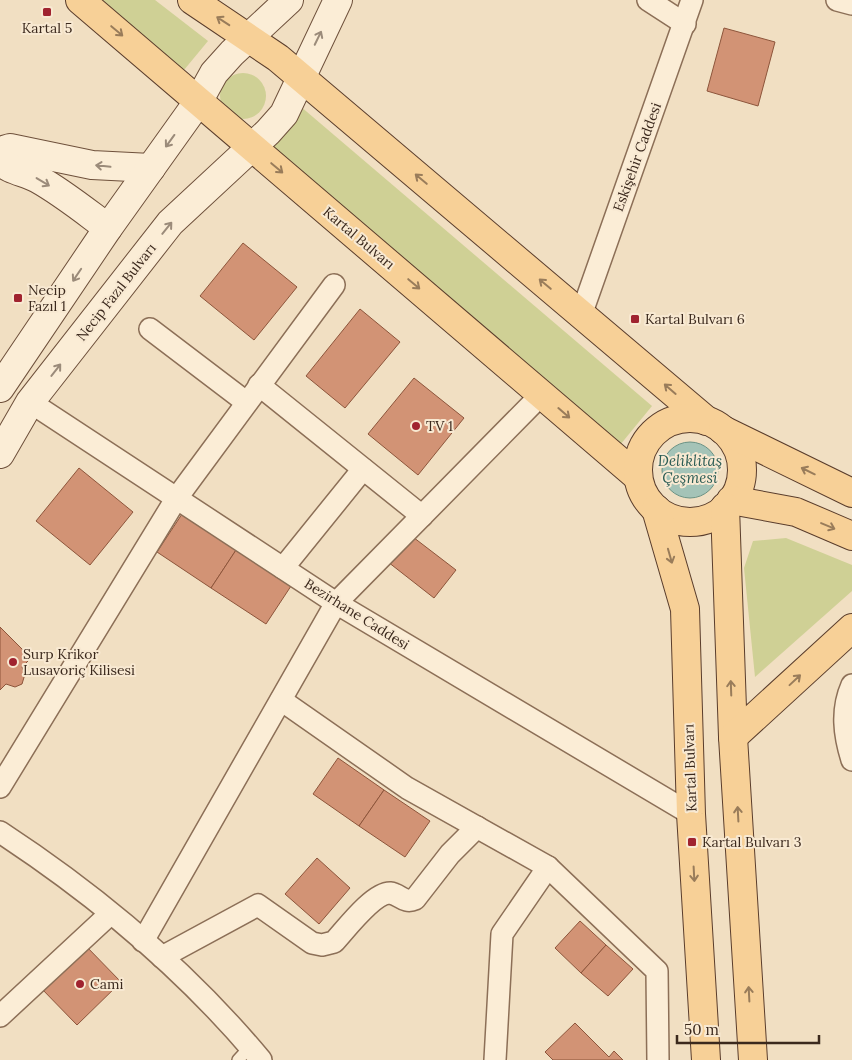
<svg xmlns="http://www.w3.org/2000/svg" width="852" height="1060" viewBox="0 0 852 1060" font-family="Lora,serif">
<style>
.green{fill:#cfd095}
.water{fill:#a4c3b7;stroke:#6a9285}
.building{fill:#d29375;stroke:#8d553b}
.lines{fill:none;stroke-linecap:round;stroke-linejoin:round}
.lane-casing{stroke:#8c6f57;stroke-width:14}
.street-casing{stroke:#8c6f57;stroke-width:24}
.secondary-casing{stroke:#6e503b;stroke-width:30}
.primary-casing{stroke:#5a3d2c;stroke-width:30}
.lane{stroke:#fbedd6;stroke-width:11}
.street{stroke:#fbedd6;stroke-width:21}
.secondary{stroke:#fbedd6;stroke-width:28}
.primary{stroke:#f7d097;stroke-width:28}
.oneway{stroke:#997c5a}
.oneway2{stroke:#9b8b7a}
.poi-dot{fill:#a0232f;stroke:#f8e9d2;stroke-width:2}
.labels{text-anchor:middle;stroke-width:4;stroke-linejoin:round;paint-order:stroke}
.poi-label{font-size:14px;fill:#3b291d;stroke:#f8e9d2;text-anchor:start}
.street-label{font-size:14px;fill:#3b291d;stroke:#f8e9d2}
.water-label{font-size:15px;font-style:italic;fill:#2b5c54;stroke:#f8e9d2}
</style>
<rect width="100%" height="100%" fill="#f1dfc2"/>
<g class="green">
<polygon points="91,0 155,0 208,41 179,76"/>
<circle cx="243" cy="96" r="23"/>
<polygon points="300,106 652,406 620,445 270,149"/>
<polygon points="786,538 852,565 852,591 755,677 744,568 753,541"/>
</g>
<circle class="water" cx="690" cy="470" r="28"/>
<g class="building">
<polygon points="724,28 775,42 758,106 707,91"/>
<polygon points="243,243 297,287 254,340 200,296"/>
<polygon points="360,309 400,342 345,408 306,376"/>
<polygon points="414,378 464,418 418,475 368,434"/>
<polygon points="79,468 133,512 90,565 36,521"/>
<polygon points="184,511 238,547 211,588 157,552"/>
<polygon points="409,534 456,570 434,598 388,562"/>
<polygon points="238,547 293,583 266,624 211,588"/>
<polygon points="0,627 31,658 22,667 25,674 22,684 15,687 6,684 0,690"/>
<polygon points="338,758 384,790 359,826 313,794"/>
<polygon points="384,790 430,821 405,857 359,826"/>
<polygon points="317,858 350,888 319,924 285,894"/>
<polygon points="580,921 606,945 581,973 555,948"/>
<polygon points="84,944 121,982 77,1025 40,987"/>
<polygon points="606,945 633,969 608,996 581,973"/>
<polygon points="575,1023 609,1057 614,1051 623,1060 553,1060 545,1052"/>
</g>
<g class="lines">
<defs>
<polyline id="lane" points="238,1060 250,1047"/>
<g id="street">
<polyline points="648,0 685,24"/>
<polyline points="837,0 852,4"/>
<polyline points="581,315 692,0"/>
<polyline points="150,329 246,402"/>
<polyline points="259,385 422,516"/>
<polyline points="30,402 336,603 691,814"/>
<polyline points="283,568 363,469"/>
<path d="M852,685C841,710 844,734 852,760"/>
<polyline points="281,700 407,788 548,867 657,971 658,1060"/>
<polyline points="0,787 176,499 334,285"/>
<path d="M0,832C96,895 187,971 261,1060"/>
<polyline points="143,941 336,603 542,394"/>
<path d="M162,957L258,905L312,943L322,945L334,942C346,929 373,893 390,893C400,894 404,904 415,899L450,854L477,827"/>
<polyline points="0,1016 110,914"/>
<polyline points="495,1060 502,934 548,867"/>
</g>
<g id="secondary">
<polyline points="0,151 10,148 92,165 151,168"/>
<path d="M0,161C10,171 26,172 38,179C63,193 85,211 108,228"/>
<polyline points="0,388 108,228 198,102 214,73 232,53 289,0"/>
<polyline points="0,454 30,402 170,223 268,132 284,114 338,0"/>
</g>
<g id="primary">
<polyline points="80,0 638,477"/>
<polyline points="192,0 278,58 707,421"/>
<circle cx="690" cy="470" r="52"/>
<polyline points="723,430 852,493"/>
<polyline points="731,500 796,512 852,536"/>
<polyline points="725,507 733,737 753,1060"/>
<polyline points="656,509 685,609 691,814 706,1060"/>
<polyline points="733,737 852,628"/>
</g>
</defs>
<use href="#lane" class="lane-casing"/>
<use href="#street" class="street-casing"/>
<use href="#secondary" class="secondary-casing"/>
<use href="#primary" class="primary-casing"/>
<use href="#lane" class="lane"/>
<use href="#street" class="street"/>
<use href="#secondary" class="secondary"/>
<use href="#primary" class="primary"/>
</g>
<defs><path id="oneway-shaft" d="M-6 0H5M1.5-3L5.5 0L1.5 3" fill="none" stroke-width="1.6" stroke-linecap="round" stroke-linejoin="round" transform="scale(1.25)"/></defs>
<g class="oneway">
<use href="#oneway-shaft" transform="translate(223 21) rotate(-147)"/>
<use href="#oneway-shaft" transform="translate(117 31) rotate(40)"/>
<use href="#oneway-shaft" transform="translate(277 168) rotate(40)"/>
<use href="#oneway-shaft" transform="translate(421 179) rotate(-140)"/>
<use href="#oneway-shaft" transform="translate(414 284) rotate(40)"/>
<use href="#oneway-shaft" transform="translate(545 284) rotate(-140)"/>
<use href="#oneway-shaft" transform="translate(670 389) rotate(-139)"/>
<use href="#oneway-shaft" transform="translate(564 413) rotate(41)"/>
<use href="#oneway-shaft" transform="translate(808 471) rotate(-154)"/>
<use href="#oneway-shaft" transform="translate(828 526) rotate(23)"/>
<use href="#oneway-shaft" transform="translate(670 556) rotate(74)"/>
<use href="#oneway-shaft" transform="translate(795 680) rotate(-43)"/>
<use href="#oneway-shaft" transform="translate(731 688) rotate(-92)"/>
<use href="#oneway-shaft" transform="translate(738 814) rotate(-93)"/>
<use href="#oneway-shaft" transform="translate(694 874) rotate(87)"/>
<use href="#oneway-shaft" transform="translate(749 994) rotate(-93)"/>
</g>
<g class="oneway2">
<use href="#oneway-shaft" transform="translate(318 38) rotate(-64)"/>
<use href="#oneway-shaft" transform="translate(170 141) rotate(126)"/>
<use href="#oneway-shaft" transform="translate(103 166) rotate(-174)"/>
<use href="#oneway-shaft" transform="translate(43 182) rotate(31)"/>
<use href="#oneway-shaft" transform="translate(167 228) rotate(-51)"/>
<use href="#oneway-shaft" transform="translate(77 275) rotate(124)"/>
<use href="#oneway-shaft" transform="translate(56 370) rotate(-52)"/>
</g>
<g class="poi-dot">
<rect x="42" y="7" width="10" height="10" rx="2.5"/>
<rect x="13" y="293" width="10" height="10" rx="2.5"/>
<rect x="630" y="314" width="10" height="10" rx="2.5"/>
<circle cx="416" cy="426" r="5"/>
<circle cx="13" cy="662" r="5"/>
<rect x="687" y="837" width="10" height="10" rx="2.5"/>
<circle cx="80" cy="984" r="5"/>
</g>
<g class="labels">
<g class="poi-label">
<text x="47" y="33" text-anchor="middle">Kartal 5</text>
<text x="28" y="295">Necip<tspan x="28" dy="16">Fazıl 1</tspan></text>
<text x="645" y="324">Kartal Bulvarı 6</text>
<text x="426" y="431">TV 1</text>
<text x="23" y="659">Surp Krikor<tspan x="23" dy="16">Lusavoriç Kilisesi</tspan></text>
<text x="702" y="847">Kartal Bulvarı 3</text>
<text x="90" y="989">Cami</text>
</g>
<g class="street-label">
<text transform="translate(637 157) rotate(-70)" y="5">Eskişehir Caddesi</text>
<text transform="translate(359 238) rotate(40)" y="5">Kartal Bulvarı</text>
<text transform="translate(116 292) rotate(-52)" y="5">Necip Fazıl Bulvarı</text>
<text transform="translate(357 614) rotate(32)" y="5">Bezirhane Caddesi</text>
<text transform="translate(690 768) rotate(-92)" y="5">Kartal Bulvarı</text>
</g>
<g class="water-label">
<text x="690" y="466">Deliklitaş<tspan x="690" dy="17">Çeşmesi</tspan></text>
</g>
</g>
<path d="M677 1035v8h142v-8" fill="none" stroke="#3b291d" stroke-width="2.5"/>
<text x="684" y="1035" font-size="15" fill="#3b291d" stroke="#f8e9d2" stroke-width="4" paint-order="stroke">50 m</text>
</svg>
